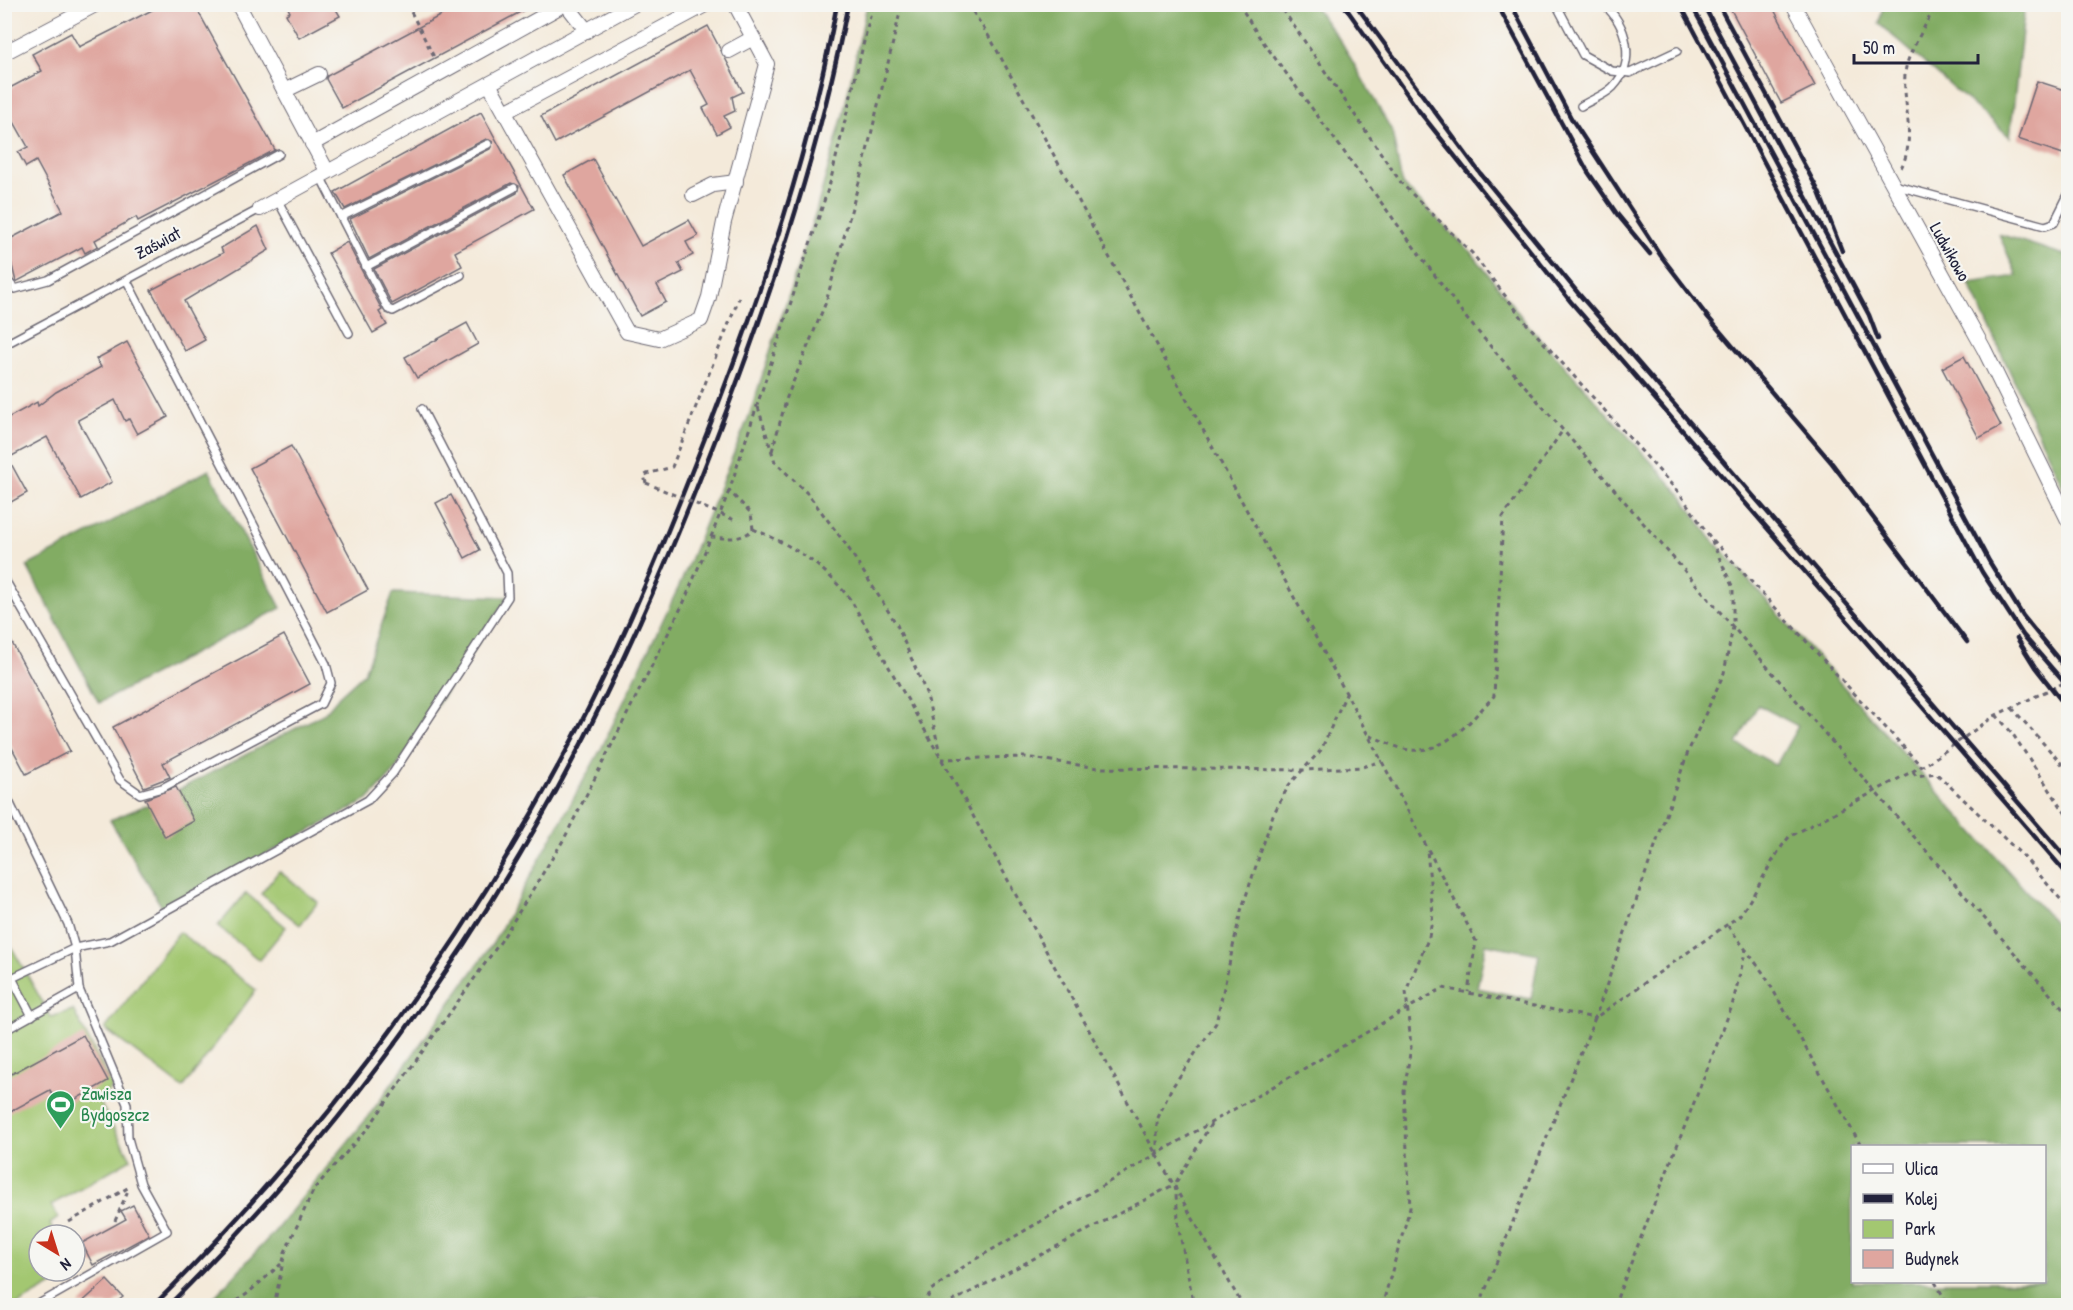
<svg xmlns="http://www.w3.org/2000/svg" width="2073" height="1310" viewBox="0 0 2073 1310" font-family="'Patrick Hand',sans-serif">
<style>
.green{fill:#a3c771;stroke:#627456;stroke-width:1.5}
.forest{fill:#82ac63;stroke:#52674f;stroke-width:1.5;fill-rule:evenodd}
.building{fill:#dfa69f}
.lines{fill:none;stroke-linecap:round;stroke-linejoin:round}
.service-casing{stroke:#6c6873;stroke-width:10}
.minor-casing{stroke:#6c6873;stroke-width:16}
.path{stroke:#6c6873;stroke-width:3;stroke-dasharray:4.5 4.5;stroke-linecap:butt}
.service{stroke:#fff;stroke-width:7}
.minor{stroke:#fff;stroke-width:14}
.rail{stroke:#22223b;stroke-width:4.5}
.path-bridge{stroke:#6c6873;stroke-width:3;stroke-dasharray:4.5 4.5;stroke-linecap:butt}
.labels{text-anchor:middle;stroke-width:4.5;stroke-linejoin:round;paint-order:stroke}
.street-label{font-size:18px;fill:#22223b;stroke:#f6f6f2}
.leisure-label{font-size:18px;fill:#27864d;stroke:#f6f6f2;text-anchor:start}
</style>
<rect width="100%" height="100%" fill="#f6f6f2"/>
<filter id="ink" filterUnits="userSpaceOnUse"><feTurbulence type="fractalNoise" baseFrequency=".0167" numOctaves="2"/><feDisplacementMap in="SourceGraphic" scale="12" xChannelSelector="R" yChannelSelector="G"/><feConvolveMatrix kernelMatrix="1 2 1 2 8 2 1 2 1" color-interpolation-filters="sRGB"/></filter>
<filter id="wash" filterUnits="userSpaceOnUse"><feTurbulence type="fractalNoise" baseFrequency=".008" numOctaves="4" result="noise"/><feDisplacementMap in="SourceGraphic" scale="24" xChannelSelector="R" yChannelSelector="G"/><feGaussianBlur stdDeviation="1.35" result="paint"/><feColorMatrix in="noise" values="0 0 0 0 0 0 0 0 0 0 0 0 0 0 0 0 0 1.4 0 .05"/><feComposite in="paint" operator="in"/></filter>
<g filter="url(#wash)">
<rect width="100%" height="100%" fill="#f4eada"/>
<g class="green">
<polygon points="279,871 318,902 300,925 261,894"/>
<polygon points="246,893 286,927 259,960 218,926"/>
<polygon points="179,932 256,990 183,1088 105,1029"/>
<polygon points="12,948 51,1017 73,1010 113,1087 99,1101 131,1159 51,1205 58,1218 50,1224 55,1235 39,1235 39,1271 76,1272 17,1305 5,1305 4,952"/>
</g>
<g class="forest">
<path d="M867,5H1313L1342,43L1392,131L1402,184L1472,253L1527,324L1680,494L1710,537L2068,938V1305H207L275,1231L368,1117L493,943L601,749L681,582L749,416L816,211L843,115ZM1758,705L1798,726L1776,765L1737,744ZM1486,944L1539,954L1531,999L1477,988ZM2044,1146V1282H1852V1146Z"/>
<polygon points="1883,5 2025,5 2010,137 1879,24"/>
<polygon points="1999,234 2068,256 2068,498 1969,283 2017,276"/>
<polygon points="209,470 281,608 99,703 27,566"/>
<polygon points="393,593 508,597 393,773 368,800 163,909 110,820 161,799 325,713 340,695 364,673"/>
</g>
<g id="blocks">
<g class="building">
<polygon points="164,4 194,4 275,150 138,221 136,217 95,240 98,246 85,253 82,247 16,282 6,241 63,211 36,161 26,167 18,152 28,147 4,104 4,91 42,71 32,54 71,33 79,47"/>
<polygon points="286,4 333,4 340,16 299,38 286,14 290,12"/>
<polygon points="462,4 535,4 342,108 326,79 327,76"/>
<polygon points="1728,4 1771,4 1815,86 1781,103"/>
<polygon points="708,26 743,92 732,97 735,111 724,116 730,127 717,134 703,108 709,105 690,70 555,143 541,116"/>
<polygon points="2037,81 2068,91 2068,137 2063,154 2018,139"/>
<polygon points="481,112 534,209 455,252 462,266 392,304 374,269 517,193 519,186 511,183 369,259 350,219 490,149 493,142 486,139 345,209 335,192"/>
<polygon points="593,159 641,246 689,220 698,236 686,242 693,255 678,263 683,272 657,285 666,302 640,316 564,175"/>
<polygon points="258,226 269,250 184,301 205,340 185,351 151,290 223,253 221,248"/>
<polygon points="347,242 382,310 379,312 387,325 373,333 328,253"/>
<polygon points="467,323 478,344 417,378 405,357"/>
<polygon points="127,342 168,417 137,434 129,419 125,421 115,400 78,420 112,482 81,499 47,437 8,458 27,493 4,506 4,420 37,402 38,406 56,392 101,367 96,359"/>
<polygon points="1964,356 2001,426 1979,438 1942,368"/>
<polygon points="291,446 368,590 327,612 250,468"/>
<polygon points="451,495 480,550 465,558 436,503"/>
<polygon points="4,628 70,751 26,774 4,733"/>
<polygon points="284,635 310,684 163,763 170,777 144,787 113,727"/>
<polygon points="176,787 194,821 165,837 145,799"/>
<polygon points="83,1035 108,1081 60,1108 50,1090 4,1115 4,1078"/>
<polygon points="133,1205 149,1235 93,1265 82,1243 126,1219 121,1211"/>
<polygon points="107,1280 123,1297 113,1305 79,1305"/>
</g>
</g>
</g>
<g filter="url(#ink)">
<use href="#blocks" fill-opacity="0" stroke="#6c6873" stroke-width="1.5"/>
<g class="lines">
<defs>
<g id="service">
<polyline points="1556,4 1583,55 1612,71 1630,73 1677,51"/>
<path d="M1581,106C1591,100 1605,95 1613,87C1637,62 1627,24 1603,4"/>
<polyline points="320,176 388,309 393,311 461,275"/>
<polyline points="1894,185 2045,226 2054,223 2068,195"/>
<polyline points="277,199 349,333"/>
<polyline points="341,217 488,144"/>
<polyline points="366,267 514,188"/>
<polyline points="4,271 8,281 15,289 48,280 279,154"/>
<polyline points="4,345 260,209"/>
<polyline points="4,578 120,780 140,794 162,788 321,704 331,683 326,664 127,281"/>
<polyline points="4,791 68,924 75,948 79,989 4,1031"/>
<polyline points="12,978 75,948 110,941 368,800 393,773 508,597 507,573 422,409"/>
<polyline points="4,983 12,978 32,1016"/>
<polyline points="35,1306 167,1231 141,1184 128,1138 127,1104 79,989"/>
</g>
<g id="minor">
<polyline points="238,4 327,171"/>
<polyline points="566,4 587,31"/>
<polyline points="1793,4 1984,349 2068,520"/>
<polyline points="729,51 753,38"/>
<polyline points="4,53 97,4"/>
<polyline points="489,84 627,332 659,339 701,320 709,297 724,222 767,64 735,4"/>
<polyline points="284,91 319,74"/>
<polyline points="505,112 707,4"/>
<polyline points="312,144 565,4"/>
<polyline points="693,195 713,185 736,182"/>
<polyline points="260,209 635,4"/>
</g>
</defs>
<use href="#service" class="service-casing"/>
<use href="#minor" class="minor-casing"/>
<g class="path">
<polyline points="407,4 435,59"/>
<polyline points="968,4 993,43 1346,693 1476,941 1468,992"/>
<polyline points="1239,4 1258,35 1467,319 2068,1015"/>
<path d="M1901,168C1918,136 1900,99 1906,67C1909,52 1929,20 1936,4"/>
<polyline points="758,407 775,462 808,494 847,546 897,625 927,695 940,754"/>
<polyline points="772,451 787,397 826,302 864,164 902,4"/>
<polyline points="646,483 644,476 647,474 672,467 739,298"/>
<polyline points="753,529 751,513 729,491 830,183 873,4"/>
<polyline points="711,537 729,491"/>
<polyline points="1713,540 1921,766"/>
<polyline points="2012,708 2068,771"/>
<polyline points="1996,715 2012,733 2068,817"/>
<path d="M1370,736C1383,740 1398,749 1410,750C1447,753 1471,720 1494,696L1503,517L1563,430"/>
<polyline points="941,759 1025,757 1098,768 1303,770 1362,767 1382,761"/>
<polyline points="1913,772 1916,776 1936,773 2025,858 2068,908"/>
<polyline points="1728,926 1764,974 1861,1146"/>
<polyline points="1157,1154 1157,1120 1171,1089 1216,1023 1241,911 1273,815 1289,785 1321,750 1346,694"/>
<polyline points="115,1221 129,1188"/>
<polyline points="69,1222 131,1186"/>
<polyline points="1935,1282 1949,1306"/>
<polyline points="229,1306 247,1294 281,1264"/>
<path d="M274,1306L285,1252L314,1189L368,1128L501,941L564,839L684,602L711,537C728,538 741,541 753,529C794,546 826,566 852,602L964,799L1157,1156L1243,1306"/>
<polyline points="924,1306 931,1290 969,1263 1443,988 1595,1018 1688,752 1724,673 1733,627 1733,588 1710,537 1680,494 1527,324 1472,253 1402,184 1279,4"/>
<polyline points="944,1306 1175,1184"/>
<polyline points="1194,1306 1179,1229 1175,1184 1211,1124"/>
<polyline points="1382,1306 1410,1208 1404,1092 1411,1047 1406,991 1429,937 1433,914 1427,850"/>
<path d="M1479,1306L1595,1018L1739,916C1758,891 1769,862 1789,837L1928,763L1996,715L2068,681"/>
<polyline points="1614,1306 1732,1006 1746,949"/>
</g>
<use href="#service" class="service"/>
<use href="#minor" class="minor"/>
<g class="rail">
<polyline points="1343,4 1419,111 1571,302 2068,875"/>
<polyline points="1355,4 1480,173 1578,293 2068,860"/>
<polyline points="1497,4 1588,172 1617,214 1650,254"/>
<polyline points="1511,4 1571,118 1661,256 1707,316 1831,462 1967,642"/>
<polyline points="1680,4 1982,572 2023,635 2068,687"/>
<polyline points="1691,4 1989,561 2023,616 2068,671"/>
<polyline points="1703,4 1869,315 1878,339"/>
<polyline points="1718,4 1819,192 1842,251"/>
<polyline points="2017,638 2035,667 2068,709"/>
<path d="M153,1306C330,1131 476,930 588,709C635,615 674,517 712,420C764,285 811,147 837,4"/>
<path d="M168,1306C311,1164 436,1002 536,827C612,695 672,554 726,412C776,280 821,144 848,4"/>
</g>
<polyline class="path-bridge" points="646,483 737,521"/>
</g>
</g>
<defs>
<symbol id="stadium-pin" viewBox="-11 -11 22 30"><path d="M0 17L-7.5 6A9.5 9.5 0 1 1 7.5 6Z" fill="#2e9e5b" stroke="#f6f6f2"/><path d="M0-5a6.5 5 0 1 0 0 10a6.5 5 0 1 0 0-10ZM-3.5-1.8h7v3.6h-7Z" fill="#fff"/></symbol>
</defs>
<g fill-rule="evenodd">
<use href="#stadium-pin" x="44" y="1088" width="33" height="45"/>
</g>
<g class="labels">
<g class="street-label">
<text transform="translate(158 243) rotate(-28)" y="6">Zaświat</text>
<text transform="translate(1950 252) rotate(61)" y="6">Ludwikowo</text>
</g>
<g class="leisure-label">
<text x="81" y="1100">Zawisza<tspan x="81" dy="21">Bydgoszcz</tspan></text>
</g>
</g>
<rect width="2073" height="1310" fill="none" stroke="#f6f6f2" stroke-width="24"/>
<rect x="1851" y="1145" width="195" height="138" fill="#f6f6f2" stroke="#a1a1a9" stroke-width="1.5"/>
<rect x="1863" y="1164" width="30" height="9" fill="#ffffff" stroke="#a1a1a9" stroke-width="1.5"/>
<text x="1905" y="1175" font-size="18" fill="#22223b">Ulica</text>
<rect x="1863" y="1194" width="30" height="9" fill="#22223b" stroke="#a1a1a9" stroke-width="1.5"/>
<text x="1905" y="1205" font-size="18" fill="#22223b">Kolej</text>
<rect x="1863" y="1220" width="30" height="18" fill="#a3c771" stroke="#a1a1a9" stroke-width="1.5"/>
<text x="1905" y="1235" font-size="18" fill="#22223b">Park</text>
<rect x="1863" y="1250" width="30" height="18" fill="#dfa69f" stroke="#a1a1a9" stroke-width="1.5"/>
<text x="1905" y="1265" font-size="18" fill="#22223b">Budynek</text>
<g transform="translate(57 1253) rotate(142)"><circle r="28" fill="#f6f6f2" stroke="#a1a1a9" stroke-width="1.5"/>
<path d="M0-4.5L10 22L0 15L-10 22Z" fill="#c8321e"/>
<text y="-9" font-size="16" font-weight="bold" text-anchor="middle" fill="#22223b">N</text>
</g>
<path d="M1854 54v9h124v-9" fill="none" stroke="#22223b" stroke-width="3"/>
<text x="1863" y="54" font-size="18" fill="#22223b" stroke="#f6f6f2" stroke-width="4.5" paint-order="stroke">50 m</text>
</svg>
